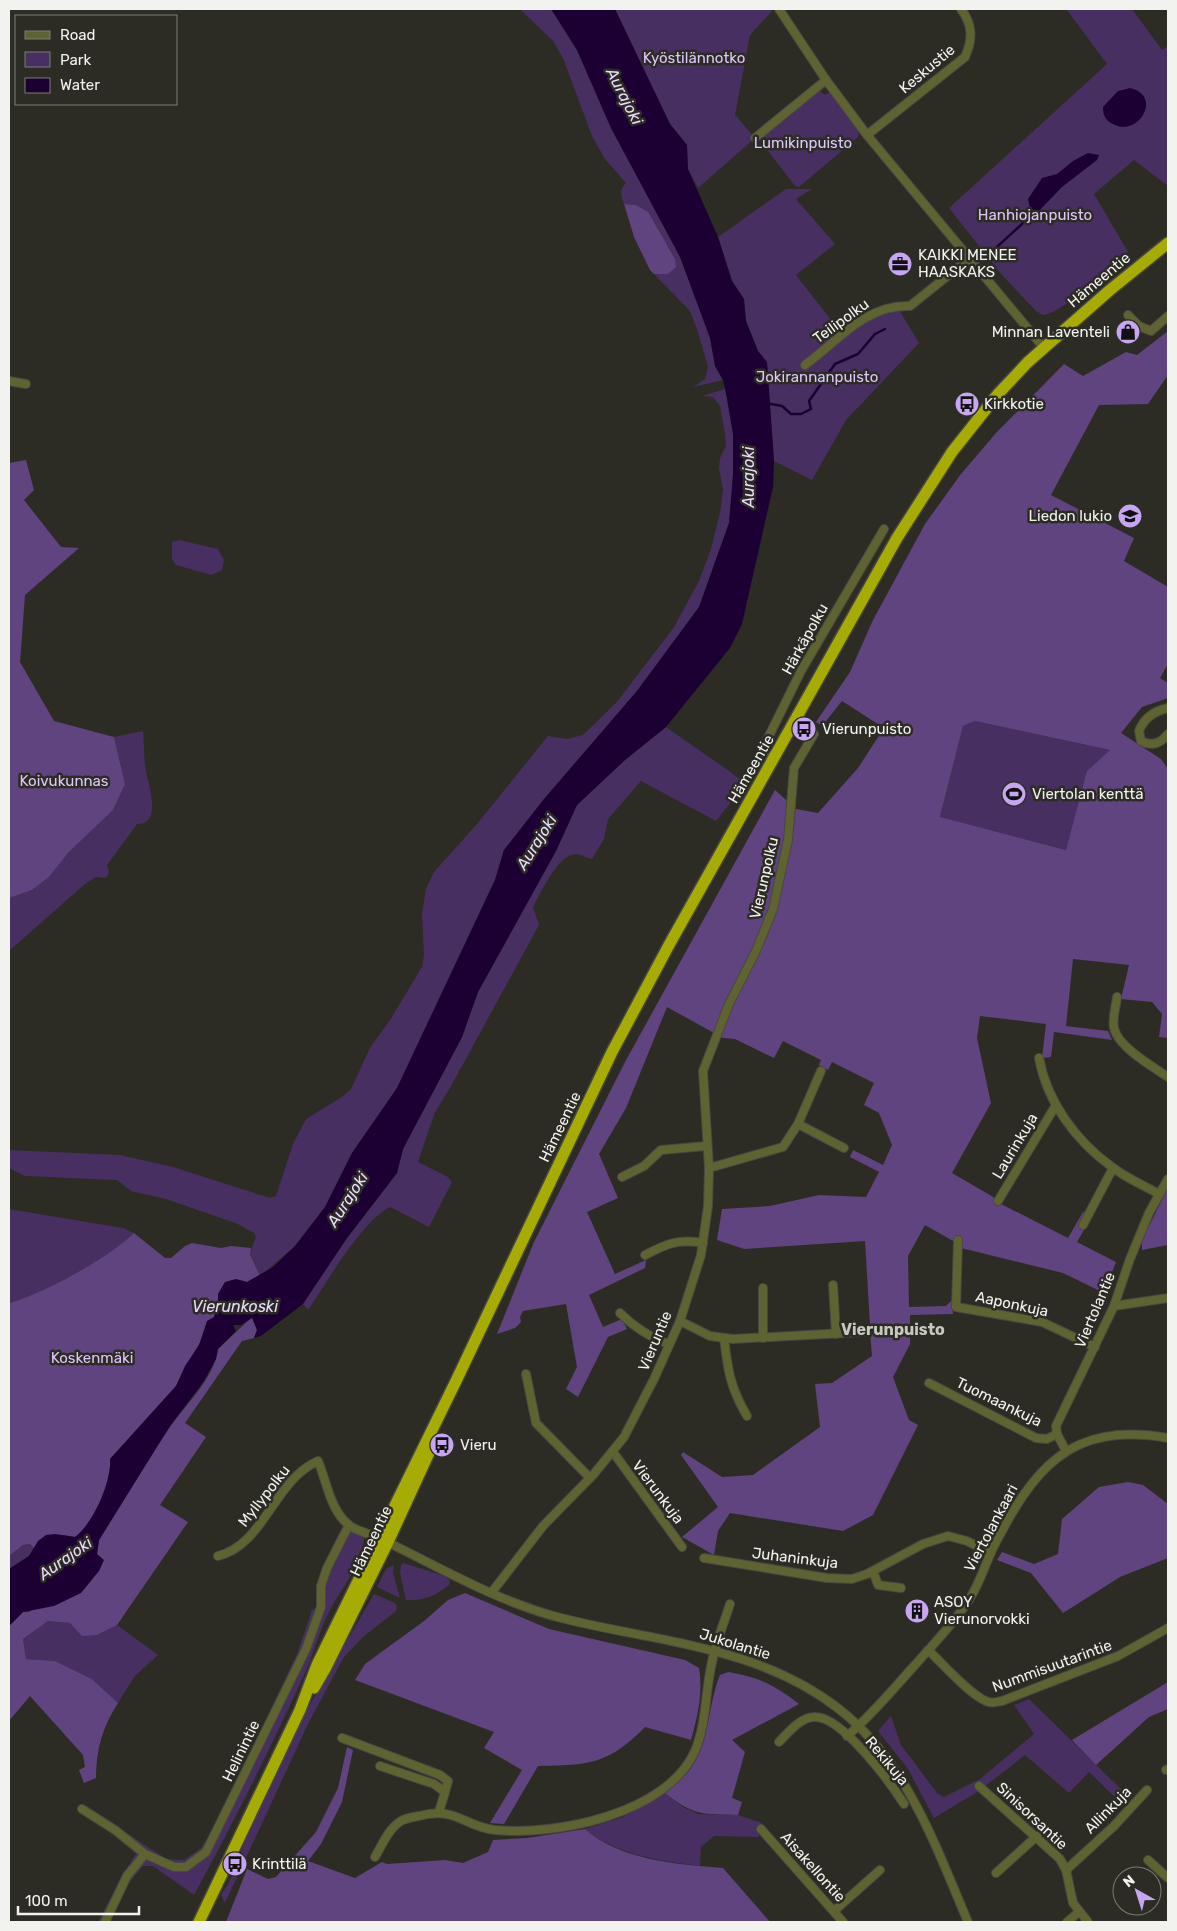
<svg xmlns="http://www.w3.org/2000/svg" width="1177" height="1931" viewBox="0 0 1177 1931" font-family="Rubik,sans-serif">
<style>
.green{fill:#472f61}
.forest{fill:#5f447f;fill-rule:evenodd}
.water{fill:#1c0033}
.lines{fill:none;stroke-linecap:round;stroke-linejoin:round}
.stream{stroke:#1c0033;stroke-width:2.5}
.minor-casing{stroke:#484841;stroke-width:10}
.highway-casing{stroke:#484841;stroke-width:14}
.minor{stroke:#5f6331;stroke-width:8}
.highway{stroke:#a7ac05;stroke-width:11}
.labels{text-anchor:middle;stroke-width:5;stroke-linejoin:round;paint-order:stroke}
.park-label{font-size:15px;fill:#ddc7fc;stroke:#2c2c25}
.street-label{font-size:15px;fill:#f2f3ee;stroke:#2c2c25}
.poi-label{font-size:15px;fill:#f2f3ee;stroke:#2c2c25;text-anchor:start}
.water-label{font-size:16px;font-style:italic;fill:#eadbff;stroke:#2c2c25}
.neighbourhood-label{font-size:16px;font-weight:bold;fill:#c7c8bf;stroke:#2c2c25}
</style>
<rect width="100%" height="100%" fill="#2c2c25"/>
<g class="green">
<path d="M520,9H551L577,50L611,128L680,256L710,338L715,366L723,380L693,387L705,379L708,367L698,332L690,311L654,274H668L671,251L636,205L624,204C621,196 619,190 626,183L605,159L592,136L563,58L553,41Z"/>
<polygon points="615,9 771,9 772,11 750,35 735,115 755,138 698,188 688,169 687,145 670,124"/>
<path d="M1068,9H1132L1162,50L1168,46V186L1134,160L1094,194L1128,252C1110,266 1062,314 1043,315L1036,311L1002,275L949,208L1107,64L1067,10Z"/>
<polygon points="820,91 825,95 830,92 859,131 858,137 799,187 795,186 758,138"/>
<polygon points="786,189 812,189 796,199 835,244 796,275 842,334 896,305 919,343 846,420 812,480 774,461 767,363 758,351 746,321 744,299 732,281 718,237"/>
<polygon points="725,389 733,434 733,475 729,523 699,607 637,691 544,799 504,850 495,880 397,1088 352,1153 325,1207 295,1246 260,1276 250,1253 256,1237 254,1233 238,1224 166,1199 131,1191 117,1180 25,1176 9,1168 9,1150 120,1155 173,1167 270,1198 276,1196 293,1144 306,1119 342,1097 351,1089 370,1048 392,1017 422,967 424,955 422,914 426,889 434,872 477,824 548,736 567,739 583,735 617,702 674,627 699,581 711,549 720,513 723,489 719,468 720,458 726,446 725,434 720,406 713,397 702,396"/>
<polygon points="179,540 218,549 224,560 222,570 211,575 176,565 172,559 172,542"/>
<polygon points="975,721 1110,750 1066,850 940,818 963,726"/>
<path d="M666,727L746,783L716,821L641,781L608,819L604,839L592,859C587,858 582,855 577,854C558,853 541,893 533,907L539,925L450,1088L435,1112L418,1162L448,1177L452,1182L429,1227L390,1207C361,1222 328,1281 308,1310L303,1304L309,1294L347,1238L397,1173L403,1149L462,1037L478,992L556,851L577,805L625,760Z"/>
<path d="M143,731C144,742 144,755 145,766C147,781 164,824 137,824L107,865L109,872L106,878L96,877L85,884L9,951V898L32,890L49,877L68,853L113,810L125,784L114,737Z"/>
<path d="M9,1209L123,1228L134,1233C108,1258 43,1294 9,1303Z"/>
<path d="M349,1525L364,1532C366,1561 340,1589 328,1614C319,1632 314,1652 306,1671C271,1747 234,1822 194,1895L153,1866H143L126,1887L110,1922H98L123,1874L136,1854L115,1834L85,1814L89,1808L166,1859L184,1860L201,1848L218,1821L297,1654L312,1610L321,1606L327,1568Z"/>
<polygon points="30,1544 34,1548 29,1556 9,1569 9,1556 23,1545"/>
<path d="M403,1563L445,1576L450,1581L449,1585C436,1596 423,1601 406,1600L400,1573L401,1565Z"/>
<polygon points="394,1565 393,1573 400,1598 377,1587 386,1569"/>
<polygon points="374,1594 395,1603 397,1606 396,1611 363,1637 344,1657 309,1722 225,1903 221,1895 234,1873 244,1843 303,1716"/>
<polygon points="48,1621 70,1623 97,1635 117,1625 158,1655 135,1676 118,1703 92,1679 55,1661 26,1659 23,1639"/>
<polygon points="1029,1699 1130,1798 1123,1805 1089,1772 1069,1793 1025,1755 979,1791 934,1818 908,1769 878,1731 891,1716 901,1745 937,1793 944,1797 980,1779 1034,1734 1014,1705"/>
<path d="M665,1793L683,1807L698,1814L738,1815L762,1823L759,1837L714,1836L701,1847L700,1866C661,1861 616,1855 585,1829L620,1818Z"/>
</g>
<g class="forest">
<polygon points="624,204 636,205 648,212 675,259 676,267 668,274 654,274 650,270 634,237"/>
<path d="M1168,331V375L1148,404L1099,405L1051,495L1134,538L1124,561L1168,587V664L1160,678L1168,683V698L1142,707L1121,733L1161,759L1168,769V1038L1159,1037L1162,1014L1152,1002L1121,999L1129,965L1073,959L1066,1026L1108,1031L1112,1040L1054,1032L1051,1057L1042,1058L1046,1024L980,1016L977,1038L991,1103L952,1173L995,1198L1006,1181L1013,1183L1001,1204L1068,1238L1083,1212L1092,1216L1077,1242L1116,1262L1104,1293L1063,1273L961,1248V1259H954L953,1241L925,1225L908,1256L909,1307L946,1306L952,1300L953,1314L910,1315V1344L893,1377L909,1420L918,1425L873,1515L843,1531L730,1513L718,1531L714,1555L682,1537L718,1507L681,1455L683,1452L722,1477L753,1475L820,1427L815,1384L832,1383L872,1356L870,1332L845,1334L844,1327L870,1325L865,1241L744,1249L717,1240L722,1209L770,1206L819,1195L866,1197L879,1172L850,1157L853,1150L883,1165L892,1145L879,1113L864,1105L874,1083L832,1062L828,1070L819,1065L821,1060L783,1041L774,1058L735,1039L723,1038L667,1007L626,1108L599,1154L618,1198L587,1212L615,1274L646,1260L645,1268L589,1295L603,1327L622,1319L627,1329L608,1337L578,1397L566,1389L577,1367L566,1304L523,1311L520,1317L521,1322L515,1328L497,1334L534,1242L625,1062L775,790L796,809L818,813L858,768L884,728L842,701L822,726L816,722L850,672L873,620L925,524L961,474L996,433L1064,364L1083,376L1126,352L1137,355ZM975,721L1110,750L1087,771L1066,850L940,817L963,726Z"/>
<polygon points="26,460 34,490 24,500 61,547 79,548 25,595 20,662 54,721 114,737 125,784 113,810 68,853 49,877 32,890 9,898 9,463"/>
<polygon points="1168,1188 1168,1245 1142,1250 1142,1240"/>
<path d="M134,1233L165,1258H171L185,1246L192,1243L221,1248L231,1246L251,1248L250,1254L260,1276L247,1282C216,1273 221,1297 214,1317L176,1386L110,1459C112,1482 94,1523 75,1537C59,1534 44,1532 34,1548L30,1544L23,1545L9,1556V1303C43,1294 108,1258 134,1233Z"/>
<path d="M252,1317L257,1330L254,1338L242,1341L185,1423L206,1437L160,1505L188,1522L117,1625L97,1635L82,1636L70,1623L48,1621L23,1639L26,1659L55,1661L92,1679L118,1703C103,1726 96,1749 96,1778L84,1783L79,1770L85,1767L83,1755L30,1696L9,1721V1626L23,1612H29L97,1554L99,1540C123,1503 145,1463 170,1427C187,1403 214,1378 218,1349Z"/>
<polygon points="1128,1482 1143,1485 1168,1504 1168,1558 1120,1577 1063,1613 1031,1573 997,1560 1002,1552 1034,1564 1058,1554 1062,1519 1099,1487"/>
<path d="M465,1593L549,1629L685,1660L699,1668C703,1693 698,1715 691,1740L645,1727C608,1765 588,1765 538,1766L504,1824L490,1823L522,1770L484,1748L494,1732L355,1680L365,1664L424,1621L448,1600Z"/>
<path d="M728,1672C759,1677 774,1685 799,1704L732,1740L745,1752L732,1798L742,1802L738,1815C702,1814 694,1816 665,1793C673,1785 684,1778 691,1768C711,1740 707,1706 720,1675Z"/>
<polygon points="1168,1682 1168,1709 1149,1717 1096,1765 1072,1740"/>
<path d="M347,1747L353,1750L342,1802L321,1844L308,1861L355,1878L382,1862L387,1864L445,1860L463,1863L488,1852L493,1840L527,1838L585,1829C622,1861 677,1864 723,1868L770,1922H226L247,1869L268,1879L276,1877L316,1832L338,1788Z"/>
</g>
<g class="water">
<path d="M551,9H615L670,124L687,145L688,169L718,237L732,281L744,299L746,321L758,351L767,362L774,461L773,487L742,624L730,648L666,727L625,760L577,805L556,851L478,992L462,1037L403,1149L397,1173L347,1238L303,1304L261,1336L254,1338L257,1330L252,1318L241,1325H233L236,1331L218,1349L216,1359L204,1381L170,1426L99,1540L97,1554L104,1560L99,1571L81,1593L54,1606L23,1612L9,1626V1569L29,1556L38,1541L46,1535L55,1534L75,1537C93,1524 112,1481 110,1459L176,1386L185,1366L199,1345L207,1321L214,1317L218,1305V1294L225,1282L236,1279L247,1282L273,1267L295,1246L325,1207L352,1153L397,1088L495,880L504,850L544,799L637,691L699,607L729,523L733,475V434L727,398L723,380L715,366L710,338L680,257L611,128L577,50Z"/>
<path d="M1130,88C1163,96 1139,136 1115,125C1106,121 1103,117 1103,107L1118,91Z"/>
<polygon points="1088,153 1099,155 1097,160 1062,187 1037,213 1030,208 1028,199 1042,178 1057,174 1073,161"/>
</g>
<g class="lines">
<g class="stream">
<polyline points="987,256 1022,224 1030,208"/>
<polyline points="766,403 782,406 791,414 801,414 811,409 809,401 835,364 858,354 875,334 885,329"/>
</g>
<defs>
<g id="minor">
<polyline points="779,9 826,80 867,135 1044,348"/>
<path d="M867,135L965,57C973,39 973,25 961,9"/>
<polyline points="755,138 826,80"/>
<polyline points="1128,315 1139,326 1151,331 1168,316"/>
<path d="M805,365C838,341 866,304 910,306L970,258"/>
<polyline points="9,381 26,384"/>
<path d="M1168,708C1154,711 1144,718 1139,731L1141,741C1152,747 1161,743 1168,734"/>
<polyline points="774,759 762,750 801,671 884,529"/>
<path d="M1117,997C1116,1006 1112,1019 1114,1028C1118,1047 1153,1067 1168,1077"/>
<path d="M1039,1058C1047,1102 1076,1141 1112,1167C1126,1178 1143,1185 1159,1194"/>
<polyline points="798,1124 844,1148"/>
<polyline points="709,1168 783,1147 798,1124 821,1071"/>
<polyline points="622,1177 644,1166 661,1150 706,1146"/>
<polyline points="998,1201 1056,1105"/>
<polyline points="1083,1225 1113,1168"/>
<polyline points="958,1240 956,1307 1042,1322 1095,1347"/>
<path d="M645,1255C668,1243 678,1239 703,1243"/>
<polyline points="833,1285 836,1334"/>
<polyline points="763,1288 763,1338"/>
<polyline points="1114,1306 1168,1298"/>
<path d="M620,1313C635,1328 649,1336 668,1344"/>
<polyline points="680,1321 710,1336 733,1339 863,1332"/>
<path d="M724,1338C728,1371 730,1387 747,1416"/>
<polyline points="526,1374 536,1423 590,1478"/>
<polyline points="929,1383 1036,1438 1047,1439 1057,1434"/>
<polyline points="1066,1451 1057,1434 1056,1426 1114,1306 1130,1259 1149,1213 1168,1179"/>
<polyline points="613,1452 682,1547"/>
<path d="M218,1556C265,1544 274,1480 318,1461C327,1482 330,1511 350,1526C359,1532 371,1534 381,1539C439,1567 498,1602 561,1618C656,1642 759,1646 839,1709C907,1762 935,1845 968,1922"/>
<polyline points="704,1558 827,1578 852,1579 867,1574 923,1544 948,1536 967,1541 991,1553"/>
<polyline points="873,1571 878,1585 901,1588"/>
<polyline points="492,1592 543,1526 593,1475 624,1437 654,1379 680,1321 701,1255 708,1206 709,1168 703,1071 729,1004 756,951 773,909 788,840 794,768 814,734"/>
<path d="M928,1650C942,1663 970,1695 986,1701C991,1704 996,1702 1002,1701L1118,1656L1168,1628"/>
<path d="M847,1736C872,1715 893,1689 915,1665C933,1644 953,1625 968,1601C979,1586 984,1567 992,1550C1033,1469 1069,1421 1168,1438"/>
<polyline points="342,1738 440,1775 448,1781 445,1792"/>
<path d="M779,1742C788,1733 801,1716 816,1717C843,1718 890,1782 904,1804"/>
<polyline points="380,1766 434,1784 445,1792 439,1812"/>
<polyline points="1166,1770 1168,1769"/>
<polyline points="979,1786 1060,1859 1066,1870 1073,1903 1088,1922"/>
<polyline points="82,1809 115,1830 145,1854 174,1867 186,1867 206,1852 306,1649 321,1607 321,1586 327,1568 349,1525"/>
<polyline points="761,1829 843,1922"/>
<path d="M375,1857C382,1845 389,1828 401,1821C406,1818 414,1817 419,1816C457,1806 464,1827 495,1830C556,1836 667,1814 695,1751C707,1722 705,1691 712,1662C716,1642 724,1623 730,1604"/>
<polyline points="1148,1860 1168,1878"/>
<polyline points="1066,1870 1114,1826 1147,1790"/>
<polyline points="996,1873 1037,1836"/>
<polyline points="834,1911 880,1870"/>
<polyline points="105,1922 127,1876 145,1854"/>
<polyline points="1067,1922 1079,1912"/>
</g>
<g id="highway">
<polyline points="314,1688 325,1669 388,1542 434,1442"/>
<polyline points="199,1922 300,1710 317,1665 457,1379 612,1052 669,945 897,538 952,452 998,394 1028,362 1110,290 1168,243"/>
</g>
</defs>
<use href="#minor" class="minor-casing"/>
<use href="#highway" class="highway-casing"/>
<use href="#minor" class="minor"/>
<use href="#highway" class="highway"/>
</g>
<defs>
<symbol id="office-disc" viewBox="-11 -11 22 22"><circle r="9.5" fill="#c6a6f0" stroke="#2c2c25"/><path d="M-6-3h4V-5.5h4V-3h4V5H-6ZM-1-4.5V-3h2v-1.5ZM-6 0V1H6V0Z" fill="#111"/></symbol>
<symbol id="shop-disc" viewBox="-11 -11 22 22"><circle r="9.5" fill="#c6a6f0" stroke="#2c2c25"/><path d="M-5-2.5h2.3a2.7 3.5 0 0 1 5.4 0H5L5.5 6h-11ZM-1.5-2.5h3a1.5 2.3 0 0 0-3 0Z" fill="#111"/></symbol>
<symbol id="bus-disc" viewBox="-11 -11 22 22"><circle r="9.5" fill="#c6a6f0" stroke="#2c2c25"/><path d="M-5-6H5V4H4V6H2V4H-2V6H-4V4H-5ZM-3.5-4V0h7V-4ZM-3.5 1.2v1.5H-2V1.2ZM2 1.2v1.5H3.5V1.2Z" fill="#111"/></symbol>
<symbol id="school-disc" viewBox="-11 -11 22 22"><circle r="9.5" fill="#c6a6f0" stroke="#2c2c25"/><path d="M0-5L7-2L0 1L-7-2ZM-4 1L0 2.5L4 1V4Q0 6-4 4Z" fill="#111"/></symbol>
<symbol id="stadium-disc" viewBox="-11 -11 22 22"><circle r="9.5" fill="#c6a6f0" stroke="#2c2c25"/><path d="M0-5a6.5 5 0 1 0 0 10a6.5 5 0 1 0 0-10ZM-3.5-1.8h7v3.6h-7Z" fill="#111"/></symbol>
<symbol id="building-disc" viewBox="-11 -11 22 22"><circle r="9.5" fill="#c6a6f0" stroke="#2c2c25"/><path d="M-4-6H4V6H1V3H-1V6H-4ZM-2.5-4.3h1.7v1.8h-1.7ZM.8-4.3h1.7v1.8H.8ZM-2.5-1h1.7V.8h-1.7ZM.8-1h1.7V.8H.8Z" fill="#111"/></symbol>
</defs>
<g fill-rule="evenodd">
<use href="#office-disc" x="886" y="250" width="28" height="28"/>
<use href="#shop-disc" x="1114" y="318" width="28" height="28"/>
<use href="#bus-disc" x="953" y="390" width="28" height="28"/>
<use href="#school-disc" x="1116" y="502" width="28" height="28"/>
<use href="#bus-disc" x="790" y="715" width="28" height="28"/>
<use href="#stadium-disc" x="1000" y="780" width="28" height="28"/>
<use href="#bus-disc" x="428" y="1431" width="28" height="28"/>
<use href="#building-disc" x="903" y="1597" width="28" height="28"/>
<use href="#bus-disc" x="221" y="1850" width="28" height="28"/>
</g>
<g class="labels">
<g class="park-label">
<text x="694" y="63">Kyöstilännotko</text>
<text x="803" y="148">Lumikinpuisto</text>
<text x="1035" y="220">Hanhiojanpuisto</text>
<text x="817" y="382">Jokirannanpuisto</text>
<text x="64" y="786">Koivukunnas</text>
<text x="92" y="1363">Koskenmäki</text>
</g>
<g class="street-label">
<text transform="translate(927 69) rotate(-40)" y="5">Keskustie</text>
<text transform="translate(1099 280) rotate(-40)" y="5">Hämeentie</text>
<text transform="translate(841 321) rotate(-36)" y="5">Teilipolku</text>
<text transform="translate(805 639) rotate(-61)" y="5">Härkäpolku</text>
<text transform="translate(751 769) rotate(-60)" y="5">Hämeentie</text>
<text transform="translate(764 878) rotate(-77)" y="5">Vierunpolku</text>
<text transform="translate(560 1127) rotate(-64)" y="5">Hämeentie</text>
<text transform="translate(1015 1146) rotate(-59)" y="5">Laurinkuja</text>
<text transform="translate(1012 1304) rotate(12)" y="5">Aaponkuja</text>
<text transform="translate(1095 1310) rotate(-67)" y="5">Viertolantie</text>
<text transform="translate(655 1341) rotate(-67)" y="5">Vieruntie</text>
<text transform="translate(999 1402) rotate(26)" y="5">Tuomaankuja</text>
<text transform="translate(658 1492) rotate(53)" y="5">Vierunkuja</text>
<text transform="translate(264 1496) rotate(-52)" y="5">Myllypolku</text>
<text transform="translate(991 1528) rotate(-62)" y="5">Viertolankaari</text>
<text transform="translate(371 1541) rotate(-64)" y="5">Hämeentie</text>
<text transform="translate(795 1558) rotate(7)" y="5">Juhaninkuja</text>
<text transform="translate(735 1644) rotate(17)" y="5">Jukolantie</text>
<text transform="translate(1052 1666) rotate(-20)" y="5">Nummisuutarintie</text>
<text transform="translate(241 1751) rotate(-64)" y="5">Helinintie</text>
<text transform="translate(887 1761) rotate(50)" y="5">Rekikuja</text>
<text transform="translate(1108 1810) rotate(-45)" y="5">Allinkuja</text>
<text transform="translate(1032 1816) rotate(43)" y="5">Sinisorsantie</text>
<text transform="translate(813 1867) rotate(48)" y="5">Aisakellontie</text>
</g>
<g class="poi-label">
<text x="918" y="260">KAIKKI MENEE<tspan x="918" dy="17">HAASKAKS</tspan></text>
<text x="1110" y="337" text-anchor="end">Minnan Laventeli</text>
<text x="984" y="409">Kirkkotie</text>
<text x="1112" y="521" text-anchor="end">Liedon lukio</text>
<text x="822" y="734">Vierunpuisto</text>
<text x="1032" y="799">Viertolan kenttä</text>
<text x="460" y="1450">Vieru</text>
<text x="934" y="1607">ASOY<tspan x="934" dy="17">Vierunorvokki</tspan></text>
<text x="252" y="1869">Krinttilä</text>
</g>
<g class="water-label">
<text transform="translate(625 96) rotate(63)" y="6">Aurajoki</text>
<text transform="translate(748 477) rotate(-90)" y="6">Aurajoki</text>
<text transform="translate(536 842) rotate(-58)" y="6">Aurajoki</text>
<text transform="translate(347 1199) rotate(-57)" y="6">Aurajoki</text>
<text x="235" y="1312">Vierunkoski</text>
<text transform="translate(65 1558) rotate(-35)" y="6">Aurajoki</text>
</g>
<g class="neighbourhood-label">
<text x="893" y="1335">Vierunpuisto</text>
</g>
</g>
<rect width="1177" height="1931" fill="none" stroke="#f2f3ee" stroke-width="20"/>
<rect x="15" y="15" width="162" height="90" fill="#2c2c25" stroke="#7b7c75"/>
<rect x="25" y="31" width="25" height="8" fill="#5f6331" stroke="#7b7c75"/>
<text x="60" y="40" font-size="15" fill="#f2f3ee">Road</text>
<rect x="25" y="52" width="25" height="15" fill="#472f61" stroke="#7b7c75"/>
<text x="60" y="65" font-size="15" fill="#f2f3ee">Park</text>
<rect x="25" y="78" width="25" height="15" fill="#1c0033" stroke="#7b7c75"/>
<text x="60" y="90" font-size="15" fill="#f2f3ee">Water</text>
<g transform="translate(1137 1891) rotate(321)"><circle r="24" fill="#2c2c25" stroke="#7b7c75"/>
<path d="M0-4L9 19L0 12L-9 19Z" fill="#c6a6f0"/>
<text y="-8" font-size="14" font-weight="bold" text-anchor="middle" fill="#f2f3ee">N</text>
</g>
<path d="M18 1906v8h121v-8" fill="none" stroke="#f2f3ee" stroke-width="2.5"/>
<text x="25" y="1906" font-size="15" fill="#f2f3ee" stroke="#2c2c25" stroke-width="4" paint-order="stroke">100 m</text>
</svg>
